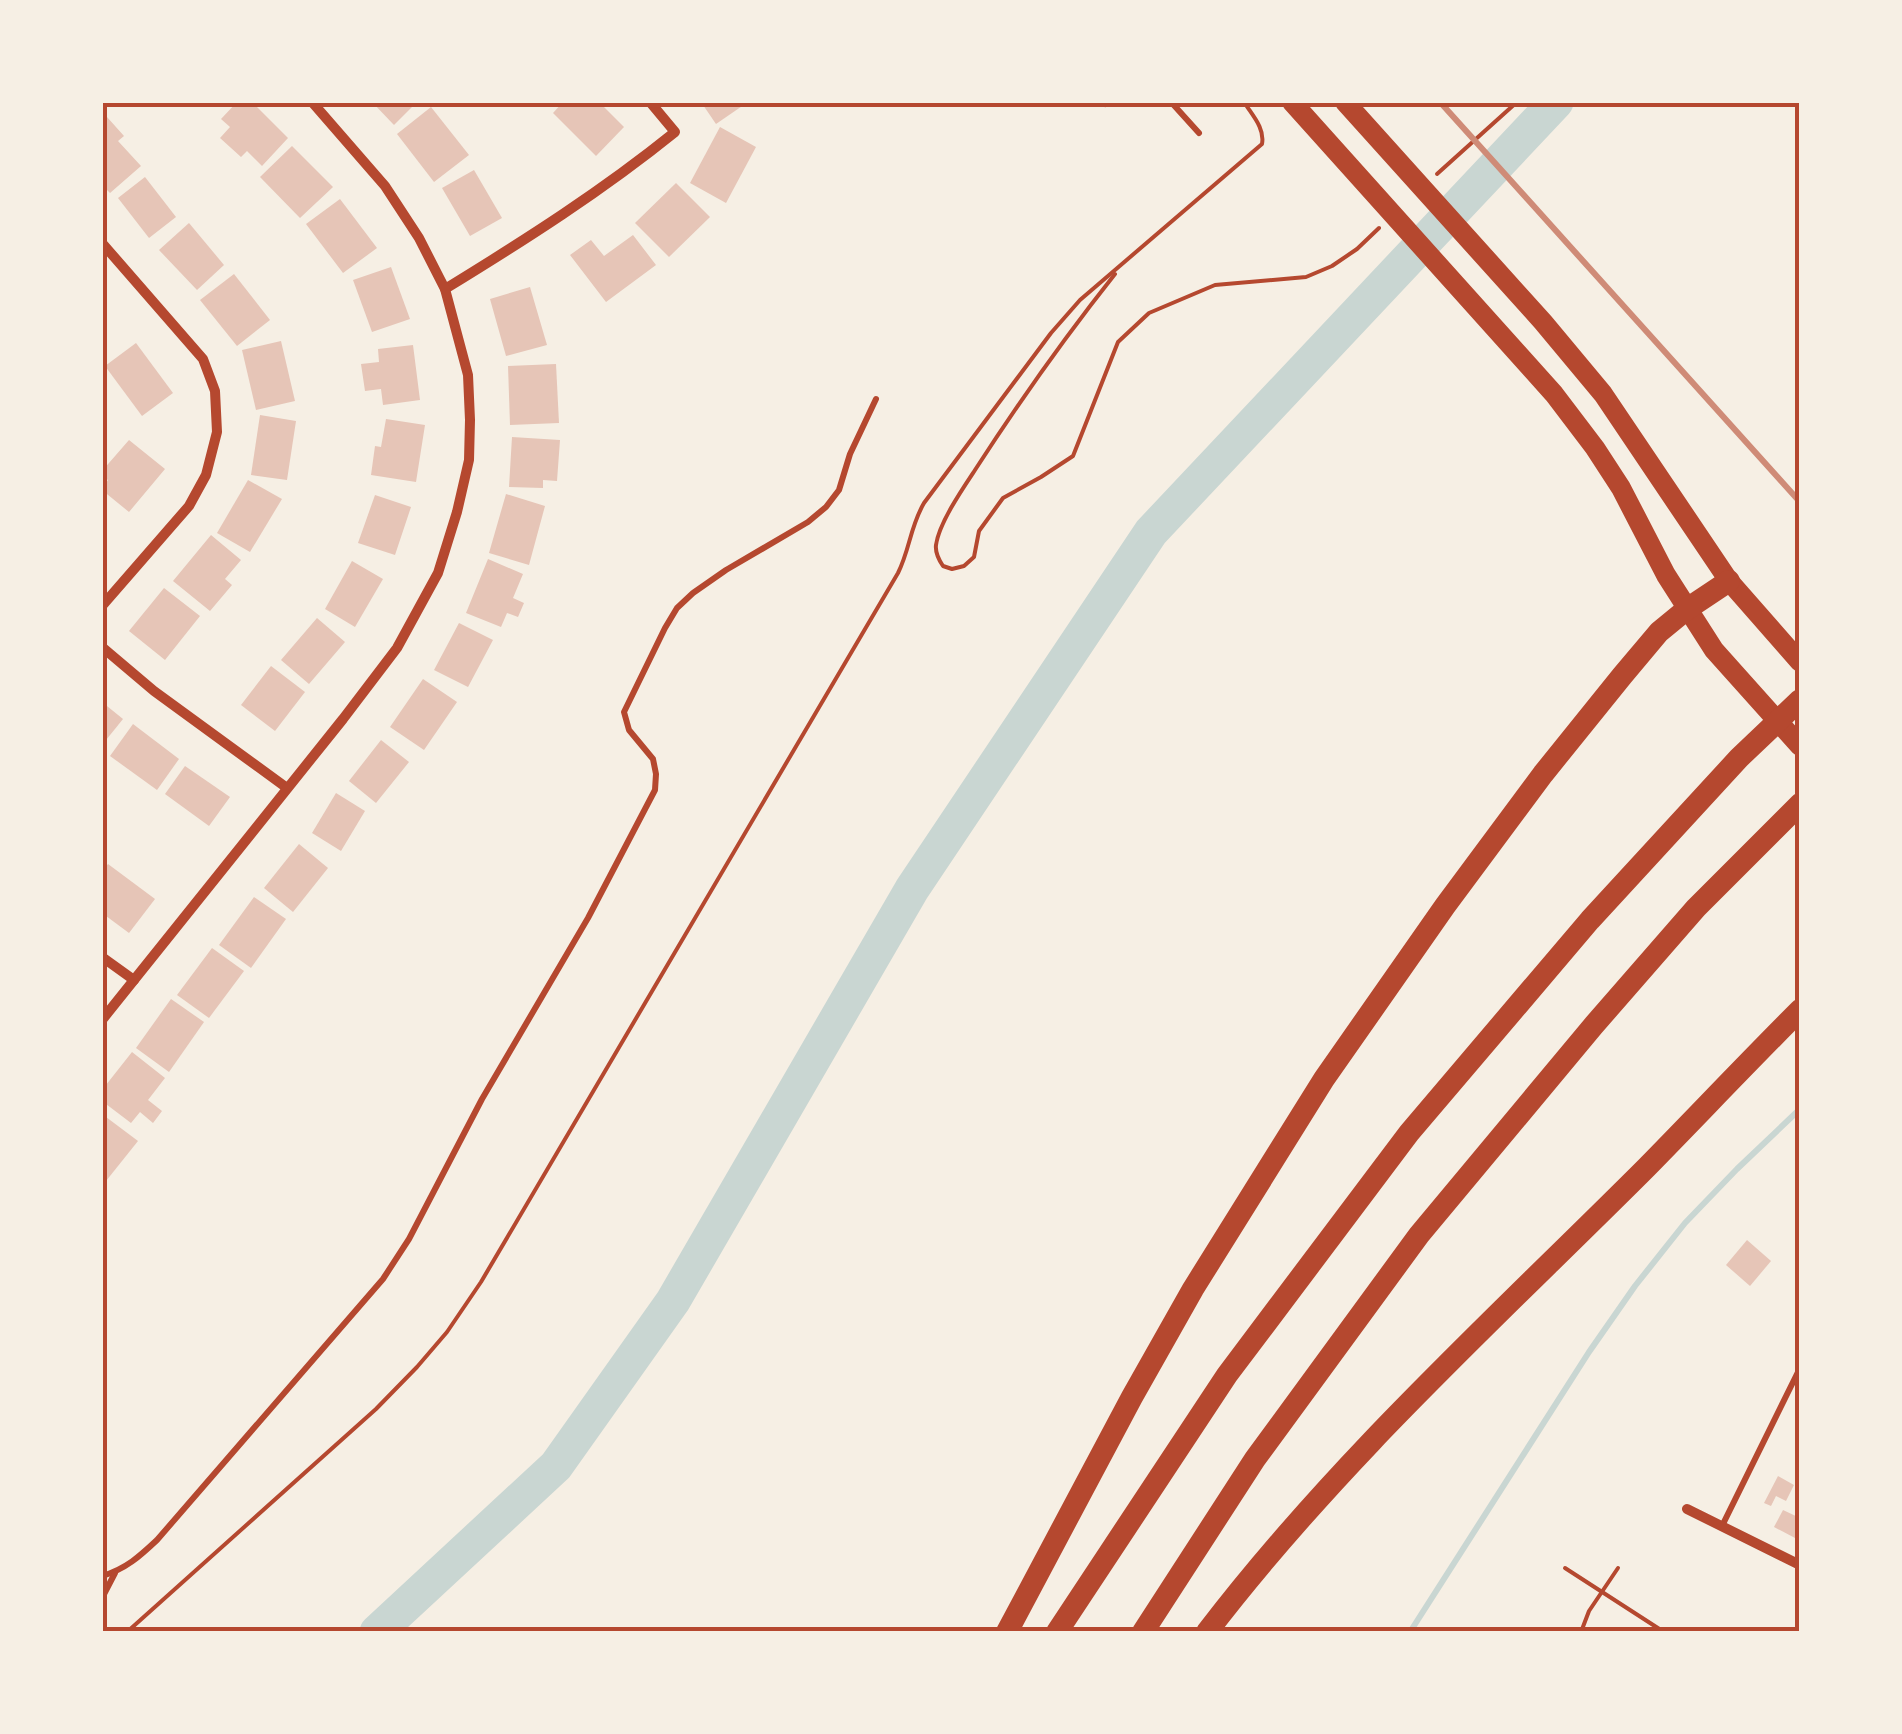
<svg xmlns="http://www.w3.org/2000/svg" width="1902" height="1734" viewBox="0 0 1902 1734" font-family="'PT Sans',sans-serif">
<style>
.lines{fill:none;stroke-linecap:round;stroke-linejoin:round}
.stream{stroke:#c9d6d2;stroke-width:6}
.river{stroke:#c9d6d2;stroke-width:35}
.building{fill:#e6c5b7}
.path{stroke:#b5482f;stroke-width:4}
.service{stroke:#b5482f;stroke-width:6}
.minor{stroke:#b5482f;stroke-width:10}
.trunk{stroke:#b5482f;stroke-width:20}
.motorway{stroke:#b5482f;stroke-width:22}
.rail{stroke:#cf8b77;stroke-width:6}
.neatline{fill:none;stroke:#b5482f;stroke-width:4}
</style>
<rect width="100%" height="100%" fill="#f6efe4"/>
<g class="lines">
<polyline class="stream" points="1410,1632 1589,1352 1635,1286 1685,1223 1737,1169 1800,1109"/>
<polyline class="river" points="377,1632 556,1466 673,1301 912,889 1151,532 1556,102"/>
</g>
<g class="building">
<polygon points="237,102 252,102 288,138 262,166 247,151 241,157 220,138 230,127 221,119"/>
<polygon points="372,102 417,102 394,125"/>
<polygon points="563,102 599,102 624,127 596,156 553,113"/>
<polygon points="701,102 748,102 716,124"/>
<polygon points="431,107 469,155 434,182 397,134"/>
<polygon points="107,117 124,136 118,141 141,166 110,193 102,185 102,122"/>
<polygon points="720,127 756,147 726,203 690,183"/>
<polygon points="292,146 333,187 300,218 260,177"/>
<polygon points="474,170 502,218 470,236 442,188"/>
<polygon points="145,177 176,217 149,238 118,198"/>
<polygon points="676,183 710,217 669,257 635,223"/>
<polygon points="340,199 377,248 343,273 306,224"/>
<polygon points="189,223 224,265 197,290 159,250"/>
<polygon points="633,235 656,265 606,302 570,255 591,240 604,256"/>
<polygon points="391,267 410,319 372,332 353,280"/>
<polygon points="234,274 270,320 237,346 200,300"/>
<polygon points="530,287 547,345 506,356 490,299"/>
<polygon points="281,341 295,401 256,410 242,350"/>
<polygon points="136,343 173,393 142,416 105,366"/>
<polygon points="413,345 420,400 383,405 381,389 365,391 361,364 379,362 378,349"/>
<polygon points="556,364 559,423 510,425 508,366"/>
<polygon points="260,415 296,421 287,480 251,475"/>
<polygon points="386,419 425,425 416,482 371,475 375,446 381,447"/>
<polygon points="512,437 560,440 557,481 543,480 543,488 509,487"/>
<polygon points="129,440 165,469 129,512 102,490 108,480 102,476 102,471"/>
<polygon points="248,480 282,499 250,552 217,533"/>
<polygon points="506,494 545,506 529,565 489,553"/>
<polygon points="375,495 411,507 395,555 358,543"/>
<polygon points="211,535 241,560 225,579 232,585 210,611 173,581"/>
<polygon points="488,559 523,574 513,598 524,603 518,617 507,613 501,627 466,613"/>
<polygon points="352,561 383,579 355,627 325,609"/>
<polygon points="164,588 200,616 165,660 129,631"/>
<polygon points="317,618 345,642 309,684 281,660"/>
<polygon points="459,623 493,640 468,687 434,670"/>
<polygon points="271,666 305,692 275,731 241,705"/>
<polygon points="423,679 457,702 424,750 390,727"/>
<polygon points="102,702 123,719 102,745"/>
<polygon points="133,724 179,759 157,790 110,756"/>
<polygon points="381,740 409,762 376,803 349,781"/>
<polygon points="185,766 230,797 209,826 165,794"/>
<polygon points="336,793 365,811 341,851 312,833"/>
<polygon points="299,844 328,868 293,912 264,888"/>
<polygon points="108,864 155,899 129,933 102,913 102,872"/>
<polygon points="254,897 286,919 251,968 219,945"/>
<polygon points="212,948 244,971 209,1018 177,995"/>
<polygon points="171,999 204,1022 169,1072 136,1048"/>
<polygon points="132,1052 165,1078 148,1100 162,1111 153,1123 140,1112 131,1123 102,1101 102,1090"/>
<polygon points="102,1114 138,1141 102,1186"/>
<polygon points="1747,1240 1771,1261 1750,1286 1726,1265"/>
<polygon points="1778,1476 1794,1485 1786,1501 1776,1496 1771,1506 1764,1503"/>
<polygon points="1783,1510 1800,1518 1800,1530 1795,1538 1774,1527"/>
</g>
<g class="lines">
<g class="path">
<polyline points="1437,174 1517,102"/>
<path d="M1115,274C1065,337 1019,402 975,470C963,488 939,523 936,545C935,553 939,560 943,566L952,569L964,566L974,557L979,531L1003,498L1041,477L1073,456L1118,342L1149,313L1215,285L1306,277L1332,266L1357,249L1379,228"/>
<polyline points="1565,1568 1664,1632"/>
<path d="M127,1632L376,1409L417,1367L447,1332L481,1282L898,573C910,549 910,527 924,503L1051,333L1080,300L1262,144C1265,128 1252,115 1244,102"/>
<polyline points="1581,1632 1589,1611 1618,1568"/>
</g>
<g class="service">
<polyline points="1171,102 1199,133"/>
<polyline points="1105,104 1106,102"/>
<polyline points="1722,1526 1800,1368"/>
<path d="M102,1576C126,1569 140,1556 157,1540L383,1279L409,1239L482,1099L588,918L655,790L656,774L653,759L629,730L624,712L665,628L677,608L693,593L726,570L808,522L826,507L839,490L850,454L876,399"/>
<polyline points="102,1598 115,1573"/>
</g>
<g class="minor">
<polyline points="102,243 203,359 215,391 217,432 206,475 189,506 102,606"/>
<path d="M445,289C525,240 602,191 675,132L650,102"/>
<polyline points="102,647 154,691 287,788"/>
<polyline points="102,957 134,980"/>
<polyline points="102,1020 343,719 397,648 438,573 457,512 469,460 470,420 468,375 445,289 419,238 385,186 312,102"/>
<polyline points="1687,1509 1800,1565"/>
</g>
<g class="trunk">
<polyline points="1292,102 1554,394 1595,448 1621,488 1666,575 1714,650 1800,746"/>
<polyline points="1345,102 1543,322 1603,394 1729,581 1800,662"/>
</g>
<g class="motorway">
<polyline points="1007,1632 1132,1397 1193,1289 1324,1079 1445,906 1543,774 1622,676 1659,632 1687,609 1729,581"/>
<polyline points="1057,1632 1227,1375 1409,1133 1590,920 1739,758 1800,700"/>
<polyline points="1143,1632 1255,1459 1419,1235 1594,1025 1696,908 1800,804"/>
<path d="M1207,1632C1337,1462 1495,1319 1646,1168C1697,1116 1748,1062 1800,1010"/>
</g>
<polyline class="rail" points="1440,102 1800,502"/>
</g>
<rect width="1902" height="1734" fill="none" stroke="#f6efe4" stroke-width="210"/>
<rect x="105" y="105" width="1692" height="1524" class="neatline"/>
</svg>
